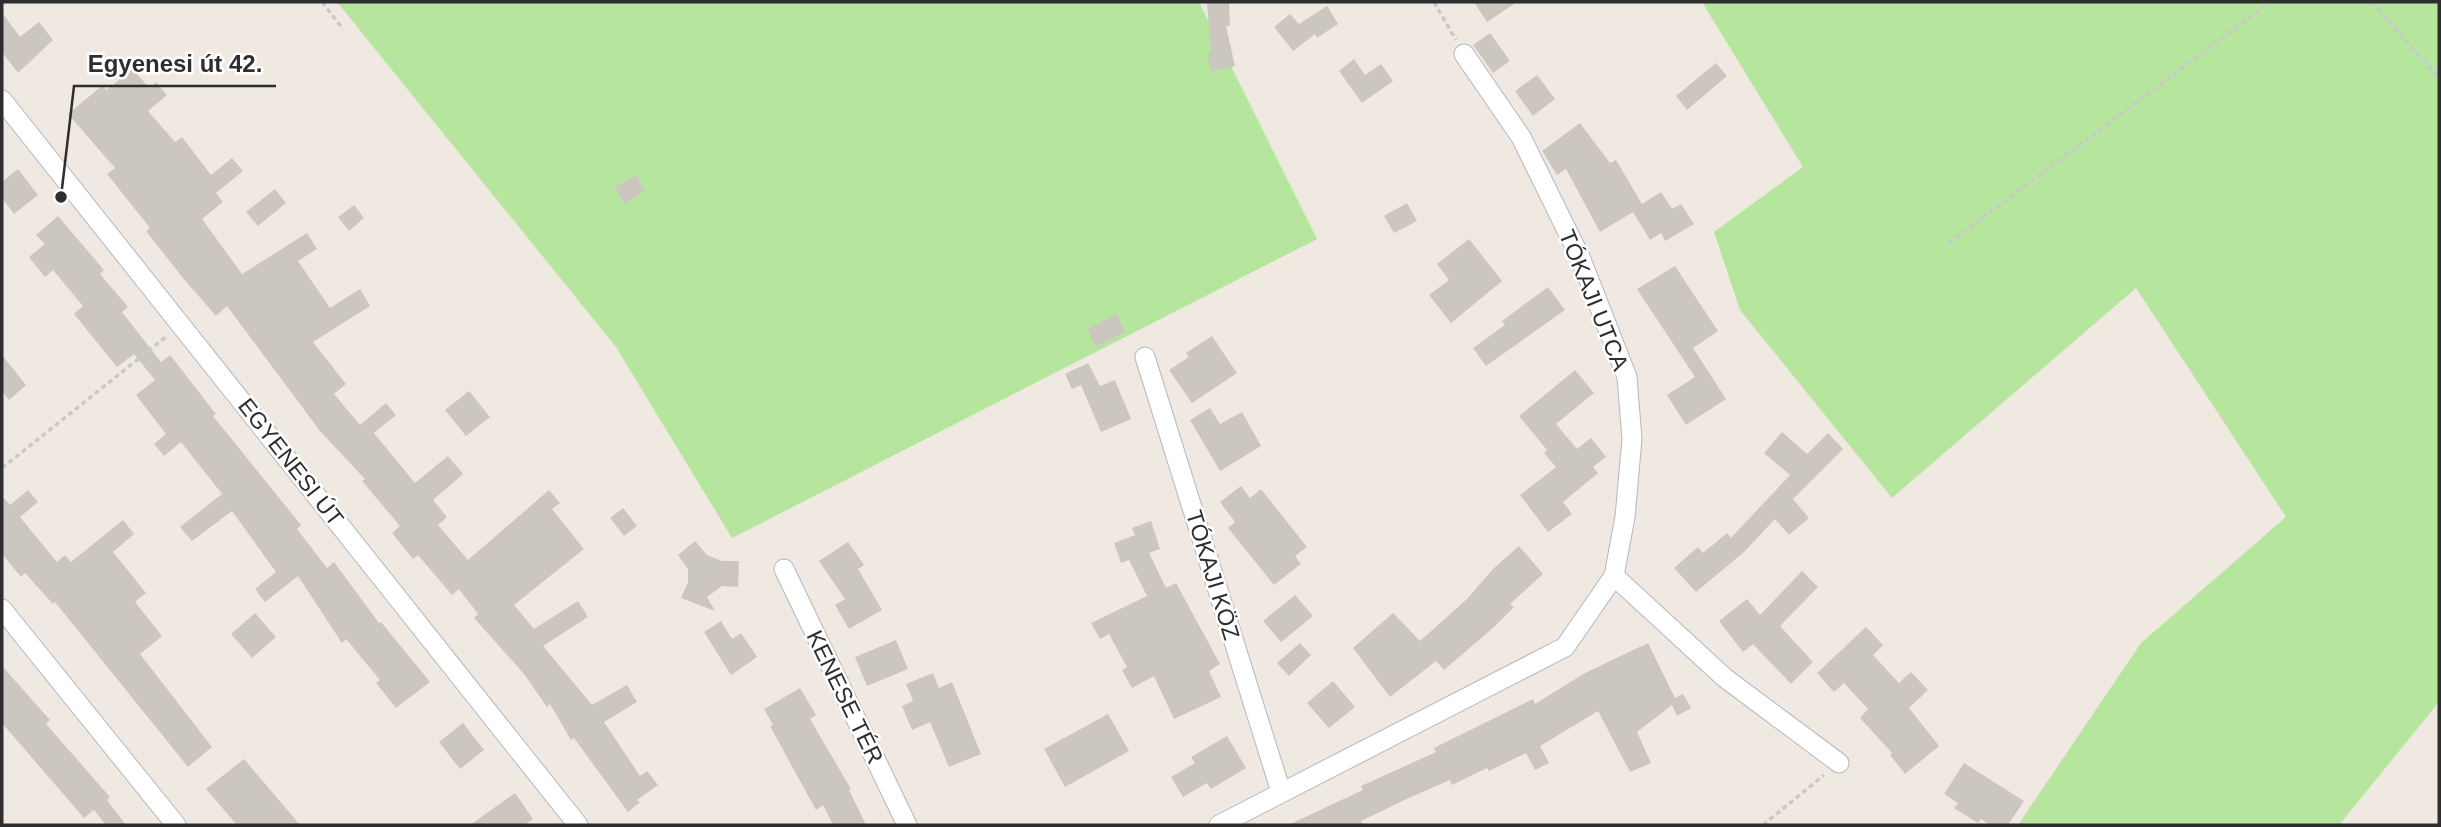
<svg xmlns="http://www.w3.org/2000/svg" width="2441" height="827" viewBox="0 0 2441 827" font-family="Arial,sans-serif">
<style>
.green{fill:#b6e59e}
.building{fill:#cbc7bf}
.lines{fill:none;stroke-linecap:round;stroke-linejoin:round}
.minor-casing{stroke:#b4b7c1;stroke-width:21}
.path{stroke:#c9c9c9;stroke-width:3.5;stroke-dasharray:5 3.5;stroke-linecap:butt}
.minor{stroke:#fff;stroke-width:19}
.labels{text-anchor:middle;stroke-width:5;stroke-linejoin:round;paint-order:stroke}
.street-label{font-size:23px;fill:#2e2e2e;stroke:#fff}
.leader{fill:none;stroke:#2e2e2e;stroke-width:2.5}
.callout-dot{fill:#2e2e2e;stroke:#fff;stroke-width:2.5}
.callout-label{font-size:24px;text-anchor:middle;font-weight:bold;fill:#2e2e2e;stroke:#fff;stroke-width:5;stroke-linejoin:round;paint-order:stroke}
</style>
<rect width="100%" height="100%" fill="#efe9e1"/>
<g class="green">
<polygon points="337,2 1199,2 1317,239 732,538 616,347"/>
<polygon points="1702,2 2439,2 2439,702 2339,825 2018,825 2141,643 2286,517 2136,288 1892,498 1740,310 1714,232 1803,167"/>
</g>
<g class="building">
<polygon points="1229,2 1230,26 1226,26 1235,66 1211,72 1207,53 1211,53 1207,3"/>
<polygon points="1474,2 1517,2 1487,22"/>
<polygon points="1327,6 1338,24 1317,38 1315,34 1293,51 1274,27 1290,14 1299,24"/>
<polygon points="2,13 20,37 39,22 53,40 18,73 2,52"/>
<polygon points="1490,33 1510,61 1493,73 1473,45"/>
<polygon points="1354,59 1365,75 1381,64 1393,81 1362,103 1339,71"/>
<polygon points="1716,63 1727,76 1687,110 1676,96"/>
<polygon points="133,69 149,88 156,82 167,95 148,111 175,142 182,137 211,175 232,158 243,171 216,193 223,202 202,219 242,274 307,233 317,249 298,261 330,308 360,289 370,306 313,342 346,384 334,394 360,425 386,403 396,415 374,433 415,483 448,456 463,474 433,500 447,517 438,525 468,560 549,490 560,503 552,509 584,549 514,605 534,629 578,601 588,617 543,646 592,705 627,685 637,702 604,722 640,776 647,771 658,785 637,800 640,802 628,812 574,738 571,740 550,704 547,707 524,674 474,618 478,614 459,589 452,595 418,555 413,559 392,533 400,526 362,481 365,479 320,431 227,306 216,316 183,278 146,231 150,228 107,174 115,168 68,114 103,85 106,90"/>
<polygon points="1537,75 1555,99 1533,116 1515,91"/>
<polygon points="1580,123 1610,163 1616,160 1642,204 1661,192 1672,209 1681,204 1694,224 1665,241 1661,233 1650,240 1633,212 1600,232 1566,169 1557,175 1542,151"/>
<polygon points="18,169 38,195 14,214 2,198 2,182"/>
<polygon points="636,175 645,191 624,204 615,187"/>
<polygon points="275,189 286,203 258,226 246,212"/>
<polygon points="1407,203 1417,221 1394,233 1384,216"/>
<polygon points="354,205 364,218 349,231 338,217"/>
<polygon points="58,216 104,270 100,274 128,307 122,312 161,362 170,355 216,414 213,416 301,525 297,529 327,568 334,562 379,623 381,622 430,682 396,708 376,683 380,680 346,639 342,643 298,576 265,602 255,589 276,572 232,511 192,541 180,527 222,494 181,442 164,456 154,444 166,434 136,395 155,380 134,354 117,367 74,314 83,306 53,270 45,277 29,257 45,244 36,235"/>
<polygon points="1469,239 1502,281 1451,323 1429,295 1449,280 1437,264"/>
<polygon points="1675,266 1718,331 1693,348 1726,399 1686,425 1667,395 1695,377 1637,289"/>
<polygon points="1548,287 1565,310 1486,366 1473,348 1505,325 1502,321"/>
<polygon points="1116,314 1125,332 1096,347 1087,329"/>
<polygon points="1212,336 1237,373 1192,403 1169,370 1189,357 1186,353"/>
<polygon points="2,355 26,385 9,400 2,391"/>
<polygon points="1088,363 1100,386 1115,380 1131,419 1101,432 1081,385 1072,389 1065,374"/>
<polygon points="1575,370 1594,393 1556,424 1577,449 1591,438 1606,457 1593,467 1598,473 1563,502 1572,514 1548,532 1520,495 1556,467 1544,453 1547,450 1519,416"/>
<polygon points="469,391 490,417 466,436 445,410"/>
<polygon points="1210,408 1220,424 1242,412 1261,446 1220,471 1190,420"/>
<polygon points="1782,432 1807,454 1828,433 1843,449 1793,499 1809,518 1789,535 1775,519 1744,552 1696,592 1674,568 1698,547 1703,553 1727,533 1731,538 1790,475 1764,453"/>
<polygon points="1241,486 1250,498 1261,489 1307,547 1295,556 1301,564 1274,585 1228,528 1235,522 1220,502"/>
<polygon points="28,490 38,502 20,517 57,562 65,555 71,562 123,520 134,534 113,552 146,593 135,602 162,636 140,654 212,747 188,767 55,602 53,604 25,573 21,577 2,554 2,496 10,505"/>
<polygon points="623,508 637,526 624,536 610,518"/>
<polygon points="1151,521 1160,549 1149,553 1166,588 1176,583 1220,664 1209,671 1221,697 1174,719 1154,676 1132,688 1122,670 1127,667 1109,634 1100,639 1091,623 1147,596 1129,560 1121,563 1114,543 1135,535 1132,528"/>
<polygon points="695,541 707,555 722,561 739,561 738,587 722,586 707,597 715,611 681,598 688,582 688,569 678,555"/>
<polygon points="848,542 864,565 858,569 882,610 849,629 835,605 845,599 819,561"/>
<polygon points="1519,546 1543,574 1510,604 1514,607 1494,627 1444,670 1436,661 1390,697 1353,648 1393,613 1420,641 1467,599 1493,569"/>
<polygon points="1802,571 1818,587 1780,626 1813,662 1791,684 1753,644 1743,652 1719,621 1747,599 1760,615"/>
<polygon points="1295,595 1313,616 1281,642 1263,621"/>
<polygon points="255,613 276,637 252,658 231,634"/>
<polygon points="721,621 732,639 741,633 757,657 731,675 704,632"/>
<polygon points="1866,627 1883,645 1873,655 1899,683 1911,672 1928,690 1909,708 1939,746 1905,774 1890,755 1892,753 1860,718 1868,709 1844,683 1834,692 1817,673"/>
<polygon points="896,640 908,669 867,686 855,657"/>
<polygon points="1300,643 1311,655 1289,676 1277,663"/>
<polygon points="1648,643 1675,698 1683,694 1691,708 1677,716 1672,705 1637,732 1651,763 1630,772 1598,711 1540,746 1549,763 1535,770 1526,753 1489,771 1487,768 1452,785 1450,780 1411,797 1361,821 1363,825 1288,825 1363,790 1361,786 1436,752 1434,748 1533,699 1535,704 1585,673"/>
<polygon points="2,666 50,720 46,724 110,797 107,800 126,825 106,825 94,810 84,818 2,723"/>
<polygon points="933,673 939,688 952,682 981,754 949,767 930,722 912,730 902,706 913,701 906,684"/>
<polygon points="1333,681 1355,707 1329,728 1307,703"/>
<polygon points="800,688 816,715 810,719 851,789 849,790 866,825 833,825 823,805 816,810 770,726 773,725 764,709"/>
<polygon points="1108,714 1129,751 1065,787 1044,749"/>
<polygon points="463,723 484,750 460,769 439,742"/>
<polygon points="1227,736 1246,768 1211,789 1207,783 1183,797 1171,777 1195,763 1191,757"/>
<polygon points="244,759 300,825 237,825 206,789"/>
<polygon points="1964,763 2024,801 2008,825 1991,825 1981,819 1978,823 1954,808 1958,803 1944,794"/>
<polygon points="515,793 533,819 524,825 470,825"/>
</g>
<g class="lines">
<defs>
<g id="minor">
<polyline points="2,100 578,825"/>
<polyline points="1145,357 1281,792"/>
<polyline points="784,569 907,825"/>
<polyline points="1614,576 1725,678 1839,763"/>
<polyline points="2,609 176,825"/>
<polyline points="1219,825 1565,647 1614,576 1625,517 1632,439 1627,377 1580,257 1521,137 1464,54"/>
</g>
</defs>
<use href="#minor" class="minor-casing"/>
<g class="path">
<polyline points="322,2 343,29"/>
<polyline points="1434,2 1456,40"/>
<polyline points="2372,2 2439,78"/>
<polyline points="1949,243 2270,2"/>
<polyline points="2,468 167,336"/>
<polyline points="1763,825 1824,775"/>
</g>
<use href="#minor" class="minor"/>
</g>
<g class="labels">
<g class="street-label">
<text transform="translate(1594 300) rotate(68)" y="8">TÓKAJI UTCA</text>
<text transform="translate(291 462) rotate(52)" y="8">EGYENESI ÚT</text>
<text transform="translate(1213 575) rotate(73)" y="8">TÓKAJI KÖZ</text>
<text transform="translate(845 697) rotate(64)" y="8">KENESE TÉR</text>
</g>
</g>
<path class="leader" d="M61 197L74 86H276"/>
<circle class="callout-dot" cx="61" cy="197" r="7"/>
<g class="callout-label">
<text x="175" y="72">Egyenesi út 42.</text>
</g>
<rect width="2441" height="827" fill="none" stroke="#2e2e2e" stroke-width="7"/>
</svg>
